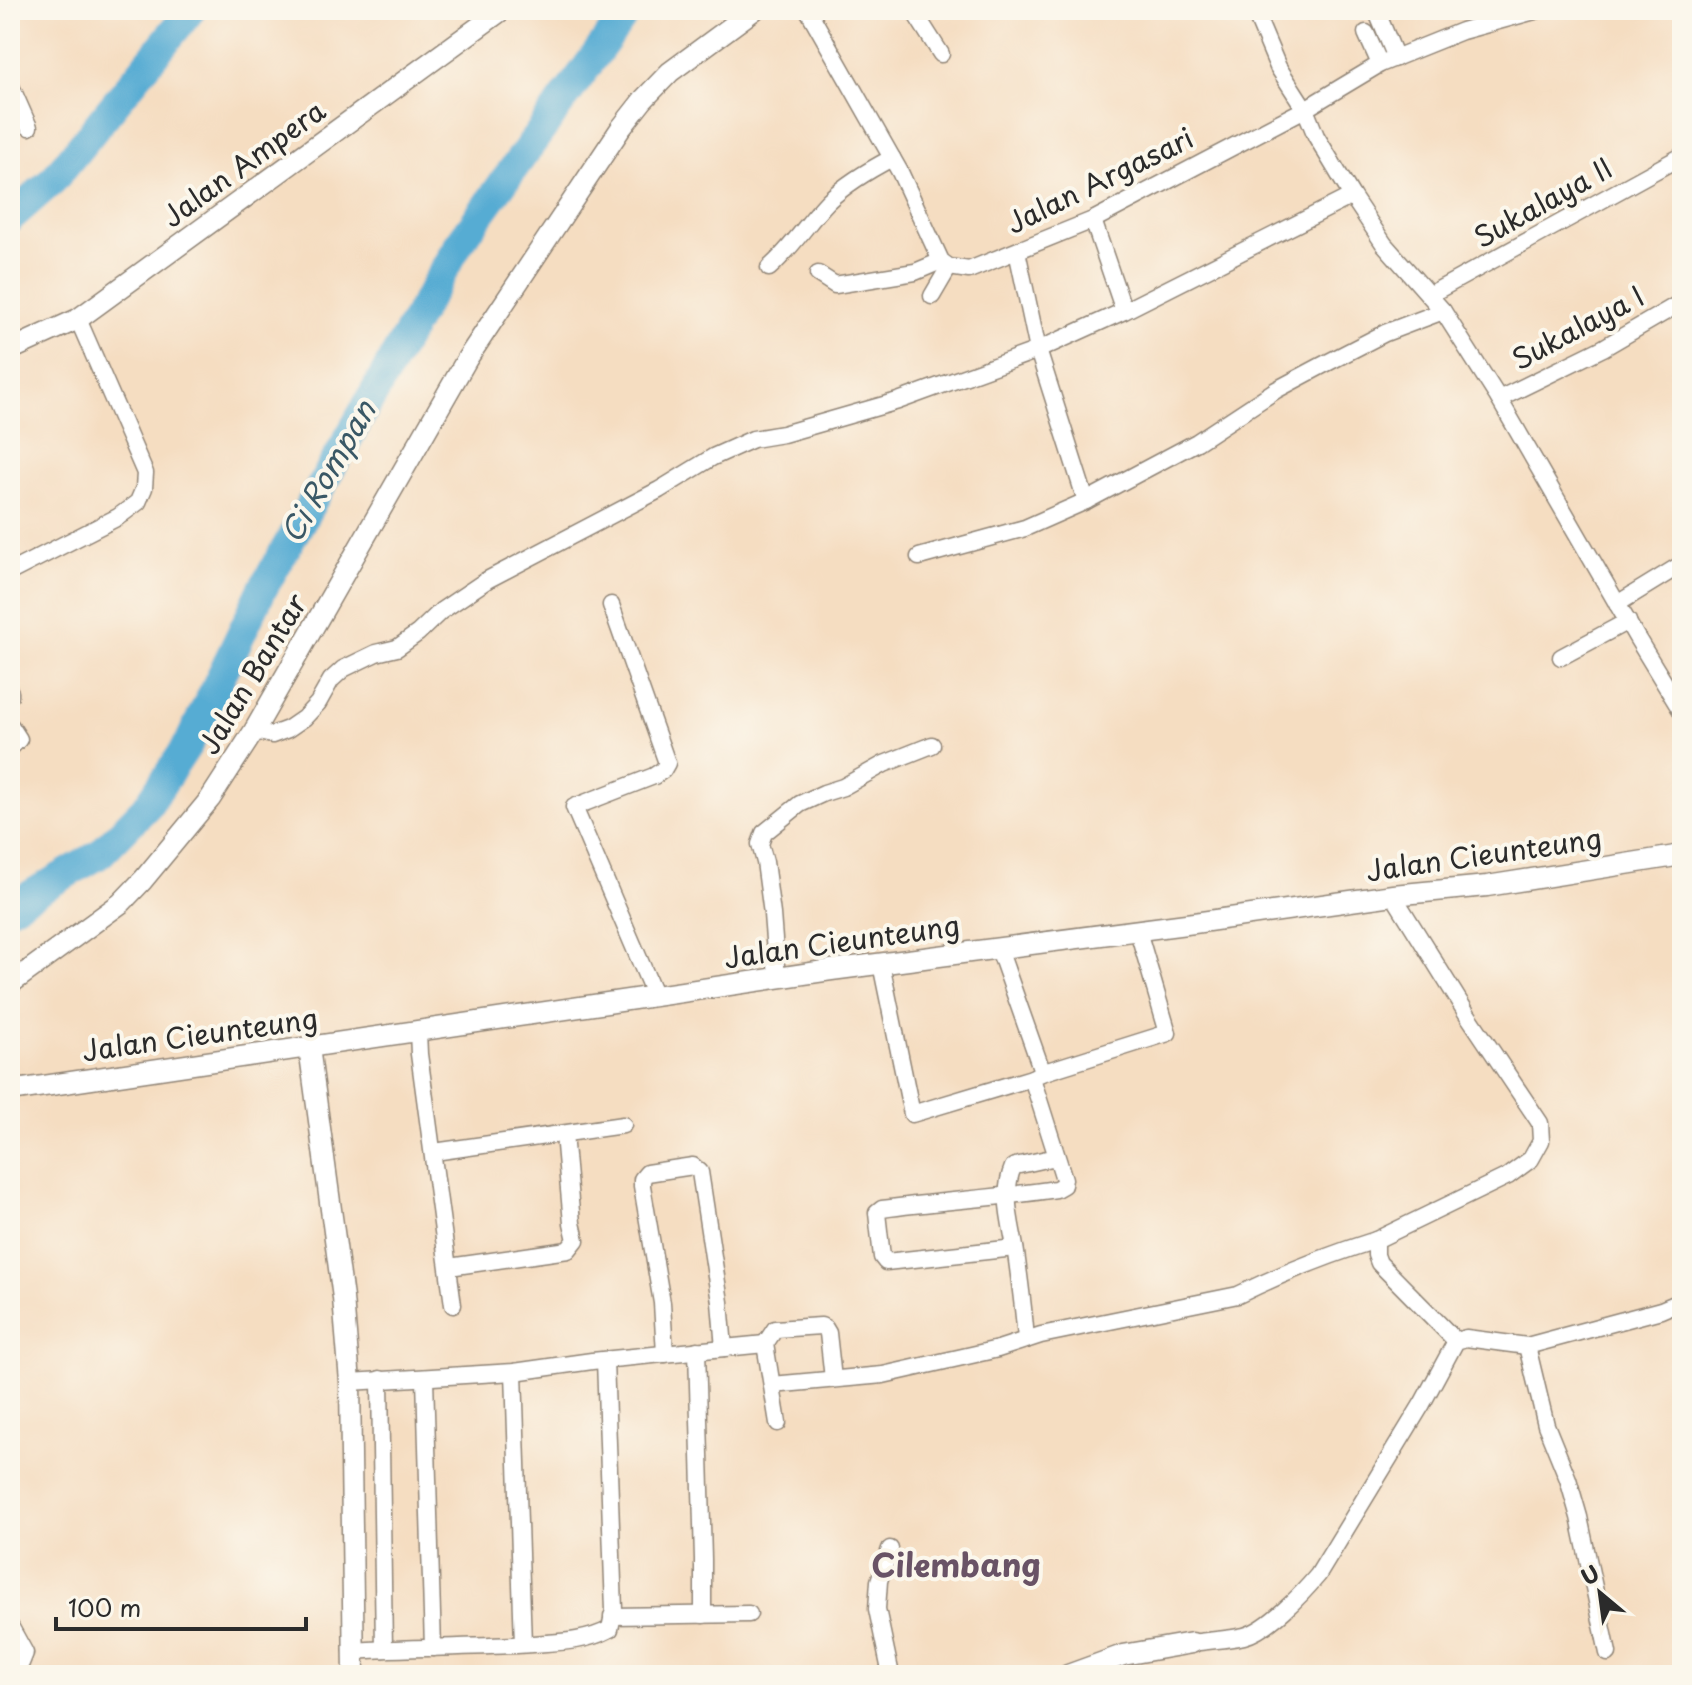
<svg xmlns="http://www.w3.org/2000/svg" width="1692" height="1685" viewBox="0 0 1692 1685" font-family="'Playpen Sans',sans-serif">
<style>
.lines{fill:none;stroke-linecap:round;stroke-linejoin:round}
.river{stroke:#57acd3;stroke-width:30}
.minor-casing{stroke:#908476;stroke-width:19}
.tertiary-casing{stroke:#908476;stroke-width:23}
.minor{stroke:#fff;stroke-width:16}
.tertiary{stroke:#fff;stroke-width:20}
.labels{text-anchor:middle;stroke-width:8;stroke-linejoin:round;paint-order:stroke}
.street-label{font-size:28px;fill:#2b2b2b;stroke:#fbf7ec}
.water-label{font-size:30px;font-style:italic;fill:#3a5866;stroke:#fbf7ec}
.quarter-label{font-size:32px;font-weight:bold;fill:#695366;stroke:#fbf7ec}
</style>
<rect width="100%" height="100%" fill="#fbf7ec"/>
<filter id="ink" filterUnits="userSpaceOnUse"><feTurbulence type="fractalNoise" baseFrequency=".0125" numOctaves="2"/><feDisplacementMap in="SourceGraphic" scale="16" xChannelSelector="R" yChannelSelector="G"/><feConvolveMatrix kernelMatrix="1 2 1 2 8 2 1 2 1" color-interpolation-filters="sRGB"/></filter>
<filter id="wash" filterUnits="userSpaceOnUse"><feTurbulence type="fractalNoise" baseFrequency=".006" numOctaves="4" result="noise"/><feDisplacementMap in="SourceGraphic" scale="32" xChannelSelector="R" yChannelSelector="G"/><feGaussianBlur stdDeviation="1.8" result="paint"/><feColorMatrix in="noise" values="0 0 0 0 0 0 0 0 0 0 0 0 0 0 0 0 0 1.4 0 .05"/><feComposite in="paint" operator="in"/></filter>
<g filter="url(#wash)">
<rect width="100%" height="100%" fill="#f5ddc1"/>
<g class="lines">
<g class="river">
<polyline points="10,218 53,180 191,10"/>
<polyline points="10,907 100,854 148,805 189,743 262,590 458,245 628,10"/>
</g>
</g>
</g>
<g filter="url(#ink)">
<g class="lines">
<defs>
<g id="minor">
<polyline points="808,10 900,172 941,261 949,267 969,270 1093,220 1305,109 1380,64 1462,31 1538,10"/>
<polyline points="913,10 941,54"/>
<polyline points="1254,10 1278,67 1305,109 1316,136 1352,196 1384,244 1443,311 1499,399 1637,638 1682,712"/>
<polyline points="1376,10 1396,58"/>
<polyline points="1366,33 1380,64"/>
<polyline points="10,84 29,127"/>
<polyline points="1093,220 1124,311"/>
<polyline points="1017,251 1038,350 1086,501 1197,442 1276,390 1321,366 1385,333 1443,311"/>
<path d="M769,268C792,248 807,223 828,201C847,183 869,170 892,158"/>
<polyline points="818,274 835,285 915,272 941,261"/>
<polyline points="1429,295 1682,156"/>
<polyline points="932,296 949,267"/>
<polyline points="1499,399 1603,348 1682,302"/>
<polyline points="919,557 1025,528 1086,501"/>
<polyline points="10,572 118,517 138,502 144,488 145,473 78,319"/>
<polyline points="1617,604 1682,564"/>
<polyline points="611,605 667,763 663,770 654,776 574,807 655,996"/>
<polyline points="1561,657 1628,621"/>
<polyline points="10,692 10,696"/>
<polyline points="10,725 19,739 10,748"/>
<polyline points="254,731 272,735 288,729 304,718 318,703 331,680 343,669 376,653 397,648 418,633 441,611 487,580 659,490 713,457 753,439 783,434 898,401 1038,350 1124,311 1352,196"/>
<polyline points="1393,895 1467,1014 1540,1123 1541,1141 1531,1159 1508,1176 1376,1240 1376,1255 1379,1263 1456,1341"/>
<path d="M999,949L1041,1068V1073L1032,1078L1064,1179L1063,1185L1056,1189C998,1198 940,1201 882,1209L877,1213L882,1257L886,1262L1015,1248"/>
<polyline points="881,964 912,1114 1032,1078"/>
<polyline points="777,978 772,914 765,862 760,844 764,833 800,804 824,793 843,787 884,764 932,745"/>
<polyline points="418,1031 419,1054 453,1305"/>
<polyline points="1041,1073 1168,1033 1138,931"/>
<polyline points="434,1152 623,1125"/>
<polyline points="449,1267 568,1250 576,1240 572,1223 564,1134"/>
<path d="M1026,1340C1024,1311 1020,1282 1016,1253C1012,1225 1001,1195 1013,1167L1015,1166L1056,1157"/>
<polyline points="1527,1346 1546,1425 1568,1479 1579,1517 1608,1653"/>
<polyline points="697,1350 703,1559 703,1615"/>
<polyline points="665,1354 662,1303 642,1186 642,1179 647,1173 693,1166 700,1172 720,1302 724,1348"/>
<polyline points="514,1372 523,1644"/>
<polyline points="380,1379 384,1649"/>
<polyline points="425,1379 433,1648"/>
<polyline points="350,1382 514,1372 592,1361 765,1344"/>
<path d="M772,1385L883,1375L998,1349L1041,1335L1238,1295C1283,1273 1328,1255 1376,1240"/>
<polyline points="778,1423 765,1344 775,1329 821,1326 825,1328 828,1333 833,1379"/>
<polyline points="890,1549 879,1581 877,1609 891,1675"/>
<polyline points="612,1616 749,1614"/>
<polyline points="10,1626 25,1653 21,1663 10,1672"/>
<path d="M1192,1643C1209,1640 1227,1640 1244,1636C1268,1630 1302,1594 1318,1575L1422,1404L1456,1341L1466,1338L1527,1346L1661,1310L1682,1301"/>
<path d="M352,1651C412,1647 472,1648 532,1644C558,1642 586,1642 610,1629L614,1610L605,1360"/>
</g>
<g id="tertiary">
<polyline points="10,350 78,319 502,10"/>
<polyline points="10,984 121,903 143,880 210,799 254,731 467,359 621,128 643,100 670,72 754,10"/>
<polyline points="309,1047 343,1298 350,1382 354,1675"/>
<polyline points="10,1091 831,970 1194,923 1393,895 1487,886 1682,855"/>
<polyline points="1068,1675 1123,1655 1192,1643"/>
</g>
</defs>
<use href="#minor" class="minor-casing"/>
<use href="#tertiary" class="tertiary-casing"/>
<use href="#minor" class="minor"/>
<use href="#tertiary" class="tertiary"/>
</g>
</g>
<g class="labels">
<g class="street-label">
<text transform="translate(244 164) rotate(-36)" y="10">Jalan Ampera</text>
<text transform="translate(1100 181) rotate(-26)" y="10">Jalan Argasari</text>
<text transform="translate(1543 203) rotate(-29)" y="10">Sukalaya II</text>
<text transform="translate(1578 328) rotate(-28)" y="10">Sukalaya I</text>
<text transform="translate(253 674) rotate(-59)" y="10">Jalan Bantar</text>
<text transform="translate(1484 855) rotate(-8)" y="10">Jalan Cieunteung</text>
<text transform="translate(842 942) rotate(-8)" y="10">Jalan Cieunteung</text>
<text transform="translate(200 1035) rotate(-8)" y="10">Jalan Cieunteung</text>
</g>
<g class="water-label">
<text transform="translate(329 472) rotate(-60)" y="10">Ci Rompan</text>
</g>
<g class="quarter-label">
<text x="956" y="1577">Cilembang</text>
</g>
</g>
<rect width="1692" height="1685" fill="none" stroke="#fbf7ec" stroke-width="40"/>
<g transform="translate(1600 1593) rotate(331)" stroke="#fbf7ec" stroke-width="6" paint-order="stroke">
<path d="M0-6L14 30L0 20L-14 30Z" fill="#2b2b2b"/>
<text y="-12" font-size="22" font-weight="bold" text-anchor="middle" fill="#2b2b2b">U</text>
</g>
<path d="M56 1617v12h250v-12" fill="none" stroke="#2b2b2b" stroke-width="4"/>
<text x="68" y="1617" font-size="24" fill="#2b2b2b" stroke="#fbf7ec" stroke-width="6" paint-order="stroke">100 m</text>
</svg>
